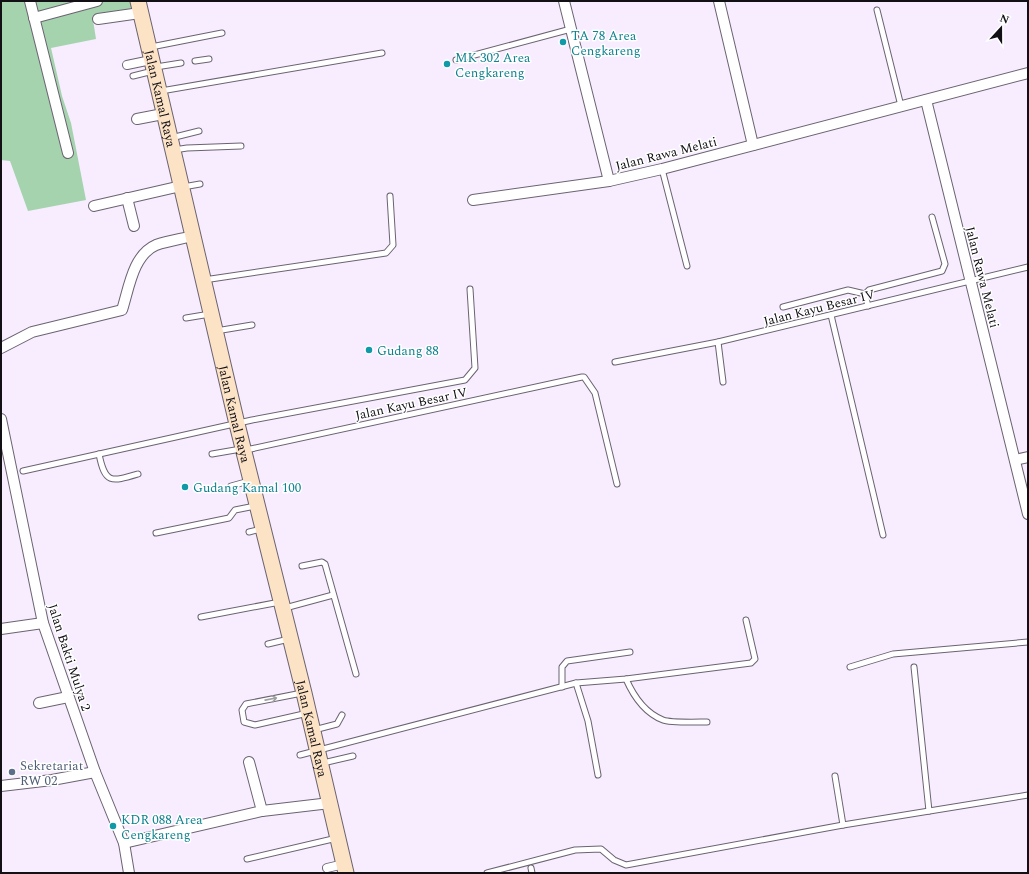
<svg xmlns="http://www.w3.org/2000/svg" width="1029" height="874" viewBox="0 0 1029 874" font-family="Spectral,serif">
<style>
.green{fill:#a4d3ae}
.lines{fill:none;stroke-linecap:round;stroke-linejoin:round}
.service-casing{stroke:#6b6371;stroke-width:7}
.pedestrian-casing{stroke:#6b6371;stroke-width:10}
.minor-casing{stroke:#6b6371;stroke-width:12}
.secondary-casing{stroke:#6b6371;stroke-width:17}
.service{stroke:#fff;stroke-width:5}
.pedestrian{stroke:#fff;stroke-width:8}
.minor{stroke:#fff;stroke-width:10}
.secondary{stroke:#fde3c5;stroke-width:15}
.oneway{stroke:#a09fa1}
.culture-dot{fill:#0f9aa8;stroke:#fff;stroke-width:1.5}
.service-dot{fill:#5c6f8a;stroke:#fff;stroke-width:1.5}
.labels{text-anchor:middle;stroke-width:3;stroke-linejoin:round;paint-order:stroke}
.culture-label{font-size:13px;fill:#0d838f;stroke:#fff;text-anchor:start}
.street-label{font-size:13px;fill:#120f15;stroke:#fff}
.service-label{font-size:13px;fill:#4e5e75;stroke:#fff;text-anchor:start}
</style>
<rect width="100%" height="100%" fill="#f7edfe"/>
<polygon class="green" points="1,1 131,1 133,10 93,20 96,39 51,48 62,96 71,123 86,200 28,211 10,161 1,160"/>
<g class="lines">
<defs>
<g id="service">
<polyline points="877,10 901,106"/>
<polyline points="151,47 222,33"/>
<polyline points="456,60 571,29"/>
<polyline points="195,61 209,59"/>
<polyline points="156,67 181,63"/>
<polyline points="133,76 153,71"/>
<polyline points="161,91 382,53"/>
<polyline points="171,138 199,131"/>
<polyline points="174,150 187,148 241,146"/>
<polyline points="662,169 687,266"/>
<polyline points="183,187 200,184"/>
<polyline points="204,280 386,253 393,245 390,196"/>
<polyline points="868,306 865,294 869,290 942,271 945,264 932,217"/>
<polyline points="783,307 848,290 865,294"/>
<polyline points="831,315 883,535"/>
<polyline points="186,318 210,314"/>
<polyline points="216,331 252,325"/>
<polyline points="718,342 723,382"/>
<polyline points="615,362 718,342 1028,267"/>
<polyline points="246,450 582,377 584,377 595,393 617,484"/>
<path d="M99,454C105,484 111,482 138,474"/>
<polyline points="212,454 241,449"/>
<polyline points="23,471 252,420 465,380 475,368 470,289"/>
<polyline points="231,486 249,481"/>
<polyline points="249,532 261,529"/>
<polyline points="156,533 229,518 235,510 255,506"/>
<polyline points="302,566 322,562 325,564 356,674"/>
<polyline points="285,608 333,595"/>
<polyline points="201,617 280,602"/>
<polyline points="268,644 289,639"/>
<polyline points="850,667 893,654 1028,642"/>
<polyline points="914,667 929,811"/>
<path d="M626,679C633,695 645,713 663,720C670,723 697,722 707,722"/>
<polyline points="576,683 588,721 598,775"/>
<polyline points="562,687 562,667 567,661 630,652"/>
<polyline points="302,693 246,704 242,710 244,722 255,725 308,713"/>
<polyline points="314,730 337,724 342,715"/>
<polyline points="300,755 576,683 626,679 751,663 755,659 746,620"/>
<polyline points="323,763 353,756"/>
<polyline points="835,776 843,825"/>
<polyline points="247,859 337,838"/>
<polyline points="531,868 532,873"/>
<polyline points="487,873 575,850 601,849 614,860 626,865 843,825 1028,795"/>
</g>
<g id="pedestrian">
<polyline points="127,65 151,60"/>
<polyline points="327,868 344,864"/>
</g>
<g id="minor">
<polyline points="30,1 68,153"/>
<polyline points="564,1 609,181"/>
<polyline points="719,1 753,145"/>
<polyline points="34,18 97,1"/>
<polyline points="98,19 140,13"/>
<polyline points="926,100 1028,514"/>
<polyline points="137,119 163,114"/>
<polyline points="127,198 134,226"/>
<polyline points="473,200 609,181 662,169 1028,73"/>
<polyline points="94,206 181,186"/>
<path d="M1,348L32,332L122,310C129,288 133,255 156,245C168,241 181,239 193,236"/>
<polyline points="1,419 43,623 95,772 124,843 129,873"/>
<polyline points="1015,460 1028,457"/>
<polyline points="1,629 43,623"/>
<polyline points="39,703 68,697"/>
<polyline points="249,762 262,811"/>
<polyline points="1,786 52,780 95,772"/>
<polyline points="124,843 262,811 330,803"/>
</g>
<g id="secondary">
<path id="s1" d="M138,1L237,424L304,693L346,873"/>
</g>
</defs>
<use href="#service" class="service-casing"/>
<use href="#pedestrian" class="pedestrian-casing"/>
<use href="#minor" class="minor-casing"/>
<use href="#secondary" class="secondary-casing"/>
<use href="#service" class="service"/>
<use href="#pedestrian" class="pedestrian"/>
<use href="#minor" class="minor"/>
<use href="#secondary" class="secondary"/>
</g>
<defs><path id="oneway-shaft" d="M-6 0H5M1.5-3L5.5 0L1.5 3" fill="none" stroke-width="1.6" stroke-linecap="round" stroke-linejoin="round"/></defs>
<use class="oneway" href="#oneway-shaft" transform="translate(271 699) rotate(-11)"/>
<g class="culture-dot">
<circle cx="563" cy="42" r="4"/>
<circle cx="447" cy="64" r="4"/>
<circle cx="369" cy="350" r="4"/>
<circle cx="185" cy="487" r="4"/>
<circle cx="113" cy="826" r="4"/>
</g>
<circle class="service-dot" cx="12" cy="772" r="4"/>
<g class="labels">
<g class="culture-label">
<text x="571" y="40">TA 78 Area<tspan x="571" dy="15">Cengkareng</tspan></text>
<text x="455" y="62">MK 302 Area<tspan x="455" dy="15">Cengkareng</tspan></text>
<text x="377" y="355">Gudang 88</text>
<text x="193" y="492">Gudang Kamal 100</text>
<text x="121" y="824">KDR 088 Area<tspan x="121" dy="15">Cengkareng</tspan></text>
</g>
<g class="street-label">
<text dy="5" stroke="none"><textPath href="#s1" startOffset="100">Jalan Kamal Raya</textPath></text>
<text transform="translate(666 153) rotate(-14)" y="5">Jalan Rawa Melati</text>
<text transform="translate(983 277) rotate(76)" y="5">Jalan Rawa Melati</text>
<text transform="translate(819 307) rotate(-14)" y="5">Jalan Kayu Besar IV</text>
<text transform="translate(411 403) rotate(-12)" y="5">Jalan Kayu Besar IV</text>
<text dy="5" stroke="none"><textPath href="#s1" startOffset="424">Jalan Kamal Raya</textPath></text>
<text transform="translate(70 657) rotate(72)" y="5">Jalan Bakti Mulya 2</text>
<text dy="5" stroke="none"><textPath href="#s1" startOffset="748">Jalan Kamal Raya</textPath></text>
</g>
<g class="service-label">
<text x="20" y="770">Sekretariat<tspan x="20" dy="15">RW 02</tspan></text>
</g>
</g>
<rect width="1029" height="874" fill="none" stroke="#120f15" stroke-width="4"/>
<g transform="translate(1001 28) rotate(21)" stroke="#ffffff" stroke-width="3" paint-order="stroke">
<path d="M0-3L7 15L0 10L-7 15Z" fill="#120f15"/>
<text y="-6" font-size="11" font-weight="bold" text-anchor="middle" fill="#120f15">N</text>
</g>
</svg>
